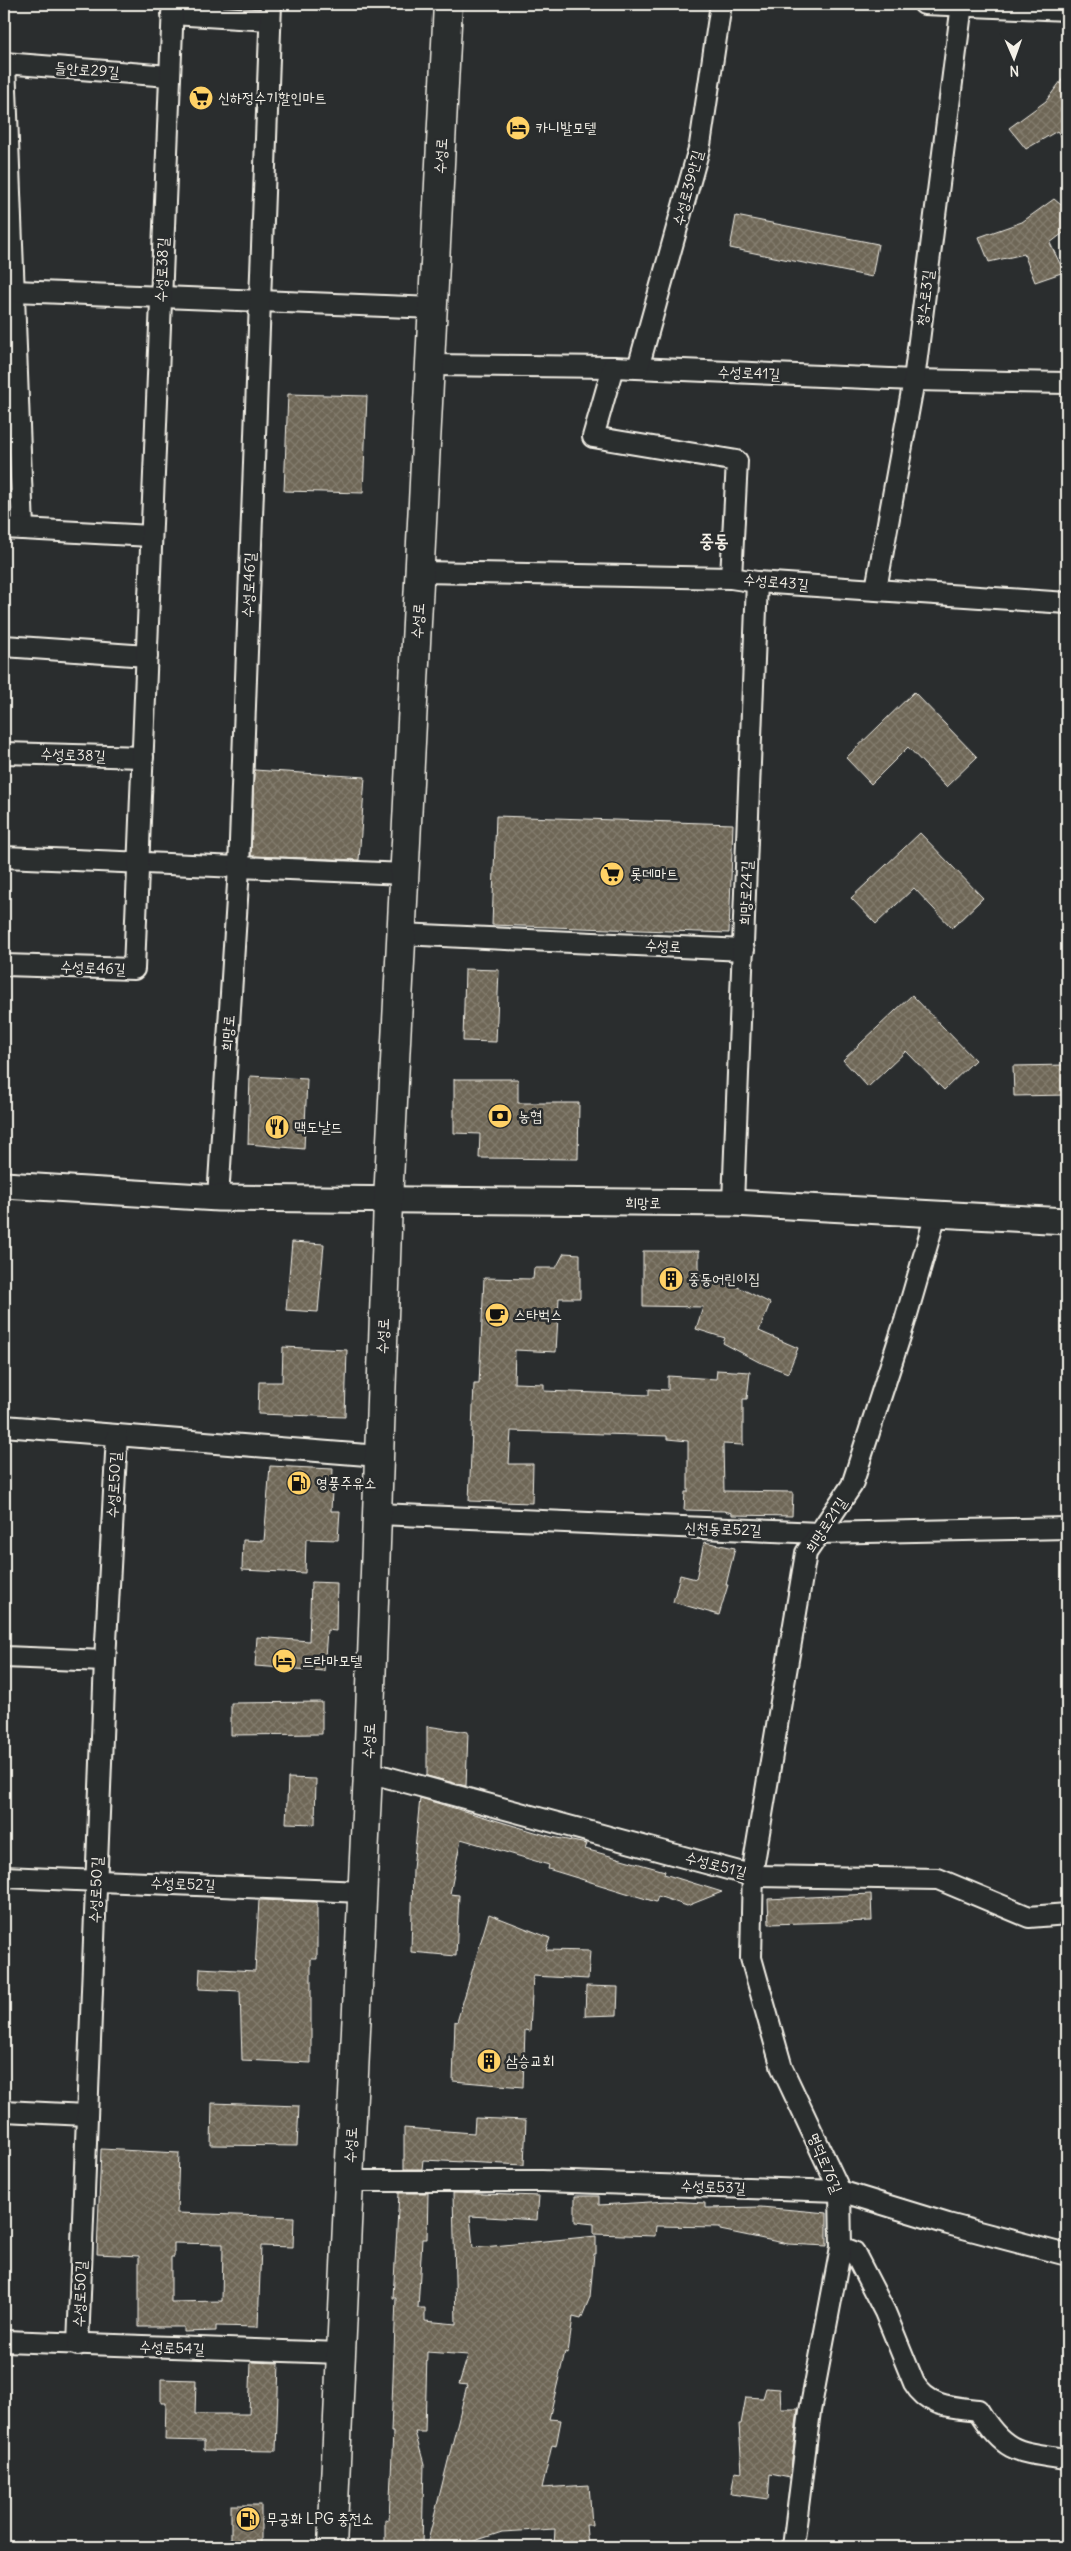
<svg xmlns="http://www.w3.org/2000/svg" width="1071" height="2551" viewBox="0 0 1071 2551" font-family="Delius,'Poor Story',sans-serif">
<style>
.building{fill:url(#building-cross-hatch);stroke:#f4f1e8;fill-rule:evenodd}
.lines{fill:none;stroke-linecap:round;stroke-linejoin:round}
.minor-casing{stroke:#f4f1e8;stroke-width:24}
.tertiary-casing{stroke:#f4f1e8;stroke-width:29}
.secondary-casing{stroke:#f4f1e8;stroke-width:31}
.minor{stroke:#2a2d2e;stroke-width:20}
.tertiary{stroke:#2a2d2e;stroke-width:25}
.secondary{stroke:#2a2d2e;stroke-width:28}
.labels{text-anchor:middle;stroke-width:5;stroke-linejoin:round;paint-order:stroke}
.street-label{font-size:15px;fill:#f4f1e8;stroke:#2a2d2e}
.poi-label{font-size:15px;fill:#f4f1e8;stroke:#2a2d2e;text-anchor:start}
.quarter-label{font-size:18px;font-weight:bold;fill:#f4f1e8;stroke:#2a2d2e}
</style>
<defs>
<pattern id="building-cross-hatch" width="8" height="8" patternUnits="userSpaceOnUse" patternTransform="scale(1.25)"><rect width="8" height="8" fill="#6e6656"/><path d="M0 0l8 8M0 8l8-8" fill="none" stroke="#837c6e"/></pattern>
</defs>
<rect width="100%" height="100%" fill="#2a2d2e"/>
<filter id="ink" filterUnits="userSpaceOnUse"><feTurbulence type="fractalNoise" baseFrequency=".02" numOctaves="2"/><feDisplacementMap in="SourceGraphic" scale="10" xChannelSelector="R" yChannelSelector="G"/><feConvolveMatrix kernelMatrix="1 2 1 2 8 2 1 2 1" color-interpolation-filters="sRGB"/></filter>
<g filter="url(#ink)">
<g class="building">
<polygon points="1067,73 1067,144 1057,131 1026,149 1009,128 1046,101"/>
<polygon points="1054,199 1067,210 1067,230 1050,243 1064,272 1035,282 1024,254 989,262 979,237 1022,222"/>
<polygon points="736,216 878,244 872,277 730,248"/>
<polygon points="288,394 367,396 363,493 284,491"/>
<polygon points="914,692 977,757 946,787 908,747 871,784 846,758"/>
<polygon points="254,770 365,777 359,860 251,856"/>
<polygon points="496,816 733,824 729,933 492,925"/>
<polygon points="920,833 983,898 952,928 914,888 876,924 851,898"/>
<polygon points="465,969 499,970 496,1042 463,1041"/>
<polygon points="912,995 975,1060 944,1090 906,1051 868,1087 843,1060"/>
<polygon points="1067,1065 1067,1095 1014,1096 1013,1066"/>
<polygon points="250,1076 307,1079 304,1149 248,1144"/>
<polygon points="454,1079 518,1079 518,1103 579,1103 578,1159 479,1158 480,1134 454,1133"/>
<polygon points="292,1242 324,1244 318,1312 286,1310"/>
<polygon points="643,1251 699,1251 699,1274 740,1288 770,1303 759,1331 798,1348 788,1373 759,1362 723,1343 725,1338 696,1329 703,1307 643,1306"/>
<polygon points="564,1253 580,1254 580,1298 559,1298 556,1352 515,1350 514,1383 544,1384 544,1391 649,1395 649,1389 668,1390 668,1376 716,1379 717,1370 750,1372 747,1399 743,1399 743,1445 723,1444 724,1491 793,1492 792,1516 732,1515 732,1513 724,1511 684,1510 685,1492 688,1492 688,1441 667,1439 667,1436 511,1431 509,1464 533,1464 532,1503 469,1501 474,1384 479,1384 484,1278 533,1279 534,1268 556,1268"/>
<polygon points="283,1347 347,1350 345,1417 258,1414 259,1382 282,1382"/>
<polygon points="270,1466 333,1469 331,1511 340,1511 338,1540 306,1539 305,1573 242,1570 243,1540 264,1541"/>
<polygon points="704,1542 735,1548 726,1585 728,1585 719,1615 673,1602 680,1575 696,1579"/>
<polygon points="311,1582 337,1583 336,1631 327,1630 324,1671 255,1666 257,1637 309,1641"/>
<polygon points="322,1702 322,1734 231,1735 231,1703"/>
<polygon points="427,1726 468,1732 466,1786 427,1776"/>
<polygon points="288,1778 316,1779 315,1824 286,1823"/>
<polygon points="420,1798 552,1837 587,1844 585,1849 665,1871 664,1874 722,1892 687,1906 658,1896 656,1902 548,1869 549,1865 461,1839 450,1894 459,1895 456,1956 411,1952 413,1869"/>
<polygon points="871,1894 872,1921 769,1924 768,1899"/>
<polygon points="259,1900 317,1902 317,1959 311,1959 311,2063 242,2060 240,1991 199,1989 200,1968 255,1971"/>
<polygon points="489,1914 550,1938 546,1950 590,1951 588,1979 533,1976 530,2031 525,2030 523,2087 453,2081 455,2021 457,2022"/>
<polygon points="586,1986 618,1987 617,2015 585,2016"/>
<polygon points="212,2103 299,2106 297,2146 211,2145"/>
<polygon points="475,2118 526,2120 524,2165 423,2160 422,2169 404,2169 404,2128 474,2133"/>
<path d="M101,2149L179,2153L177,2213L294,2217L293,2247L261,2246L258,2327L216,2326V2331L184,2332V2327H139V2256L97,2254ZM174,2243L223,2244L222,2301L171,2302V2257H174Z"/>
<polygon points="399,2193 428,2193 427,2239 422,2239 418,2308 425,2308 425,2321 456,2324 453,2193 539,2196 537,2220 470,2216 473,2248 596,2236 596,2254 594,2254 590,2297 581,2319 573,2317 568,2353 565,2352 549,2419 561,2420 556,2446 552,2445 542,2488 589,2485 592,2525 586,2525 588,2547 554,2547 555,2529 502,2532 459,2546 427,2545 467,2385 459,2384 468,2355 427,2352 425,2432 415,2432 424,2464 422,2545 418,2545 418,2547 385,2547 385,2519 389,2520 393,2432 391,2432 396,2298 393,2298"/>
<polygon points="575,2196 599,2196 599,2205 667,2201 705,2203 705,2208 761,2207 827,2213 827,2246 788,2244 720,2230 720,2227 656,2226 655,2236 594,2234 594,2224 575,2222"/>
<polygon points="251,2362 279,2363 276,2451 204,2450 204,2441 165,2440 166,2403 161,2403 161,2379 196,2380 195,2414 249,2414"/>
<polygon points="766,2388 780,2389 781,2409 798,2409 790,2478 770,2474 768,2499 731,2494 735,2471 742,2472 739,2424 741,2424 746,2397 763,2398"/>
<rect x="231" y="2505" width="30" height="42"/>
</g>
<g class="lines">
<defs>
<g id="minor">
<polyline points="924,4 1067,10"/>
<polyline points="172,14 270,20"/>
<polyline points="4,63 169,76"/>
<polyline points="5,63 23,529"/>
<polyline points="14,291 434,308"/>
<polyline points="431,365 613,367 914,380 1067,383"/>
<polyline points="613,367 593,437 737,461 731,578"/>
<polyline points="638,368 700,145 721,4"/>
<polyline points="4,528 151,536"/>
<polyline points="420,572 731,578 757,582 1067,603"/>
<polyline points="876,589 914,380 962,4"/>
<polyline points="4,646 147,656"/>
<polyline points="4,753 143,757"/>
<polyline points="4,857 405,874"/>
<polyline points="401,934 744,950"/>
<polyline points="4,965 134,969 173,4"/>
<polyline points="218,1198 239,868 271,4"/>
<polyline points="733,1203 757,582"/>
<polyline points="4,1426 379,1456"/>
<polyline points="379,1514 819,1533 1067,1528"/>
<polyline points="4,1657 105,1661"/>
<polyline points="368,1772 754,1876 938,1879 1029,1917 1067,1914"/>
<polyline points="4,1877 362,1892"/>
<polyline points="4,2111 86,2115"/>
<polyline points="350,2181 542,2181 840,2191 948,2224 1067,2255"/>
<path d="M841,2247L854,2252L885,2312L914,2383C928,2407 952,2407 978,2410C1005,2454 1019,2452 1067,2459"/>
<polyline points="4,2341 340,2353"/>
<polyline points="78,2345 105,1661 117,1435"/>
<polyline points="793,2547 810,2411 841,2247 840,2191 782,2068 751,1958 753,1868 806,1553 852,1485 905,1321 936,1214"/>
</g>
<polyline id="tertiary" points="4,1185 218,1198 733,1203 1067,1221"/>
<polyline id="secondary" points="332,2547 368,1772 388,1201 448,4"/>
</defs>
<use href="#minor" class="minor-casing"/>
<use href="#tertiary" class="tertiary-casing"/>
<use href="#secondary" class="secondary-casing"/>
<use href="#minor" class="minor"/>
<use href="#tertiary" class="tertiary"/>
<use href="#secondary" class="secondary"/>
</g>
</g>
<defs>
<symbol id="supermarket-disc" viewBox="-11 -11 22 22"><circle r="9.5" fill="#ffd166" stroke="#2a2d2e"/><path d="M-6-5.5h2.5l.6 2H6L4.5 2H-2.5L-4.4-4H-6ZM-1.5 3.2a1.3 1.3 0 1 0 .1 0ZM3 3.2a1.3 1.3 0 1 0 .1 0Z" fill="#111"/></symbol>
<symbol id="hotel-disc" viewBox="-11 -11 22 22"><circle r="9.5" fill="#ffd166" stroke="#2a2d2e"/><path d="M-6-4.5h1.5V1H6V5H4.5V3h-9V5H-6ZM-4 0a1.8 1.8 0 1 1 3.6 0ZM.5 0V-2.5h3Q6-2.5 6 0Z" fill="#111"/></symbol>
<symbol id="bank-disc" viewBox="-11 -11 22 22"><circle r="9.5" fill="#ffd166" stroke="#2a2d2e"/><path d="M-6-4H6V4H-6ZM0-2.3a2.3 2.3 0 1 0 0 4.6a2.3 2.3 0 1 0 0-4.6Z" fill="#111"/></symbol>
<symbol id="restaurant-disc" viewBox="-11 -11 22 22"><circle r="9.5" fill="#ffd166" stroke="#2a2d2e"/><path d="M-5-6h1v4h1v-4h1v4h1v-4h1v5L-1.5 .5V6h-2V.5L-5-1ZM5-6V6H3V1.5H1.5Q1.5-4 5-6Z" fill="#111"/></symbol>
<symbol id="building-disc" viewBox="-11 -11 22 22"><circle r="9.5" fill="#ffd166" stroke="#2a2d2e"/><path d="M-4-6H4V6H1V3H-1V6H-4ZM-2.5-4.3h1.7v1.8h-1.7ZM.8-4.3h1.7v1.8H.8ZM-2.5-1h1.7V.8h-1.7ZM.8-1h1.7V.8H.8Z" fill="#111"/></symbol>
<symbol id="cafe-disc" viewBox="-11 -11 22 22"><circle r="9.5" fill="#ffd166" stroke="#2a2d2e"/><path d="M-5.5-4.5H6V0H3Q3 3.5 0 3.5H-2.5Q-5.5 3.5-5.5 0ZM3-3.2v2h1.7v-2ZM-6 4.5H4V6H-6Z" fill="#111"/></symbol>
<symbol id="fuel-disc" viewBox="-11 -11 22 22"><circle r="9.5" fill="#ffd166" stroke="#2a2d2e"/><path d="M-5.5-6h7V0h2V4h1.3V-2.5L3-4.5l.8-.8L6-3V5H2.5V1h-1V6h-7ZM-4.2-4.7v3.2H.2V-4.7Z" fill="#111"/></symbol>
</defs>
<g fill-rule="evenodd">
<use href="#supermarket-disc" x="187" y="84" width="28" height="28"/>
<use href="#hotel-disc" x="504" y="114" width="28" height="28"/>
<use href="#supermarket-disc" x="598" y="860" width="28" height="28"/>
<use href="#bank-disc" x="486" y="1102" width="28" height="28"/>
<use href="#restaurant-disc" x="263" y="1113" width="28" height="28"/>
<use href="#building-disc" x="657" y="1265" width="28" height="28"/>
<use href="#cafe-disc" x="483" y="1301" width="28" height="28"/>
<use href="#fuel-disc" x="285" y="1469" width="28" height="28"/>
<use href="#hotel-disc" x="270" y="1647" width="28" height="28"/>
<use href="#building-disc" x="475" y="2047" width="28" height="28"/>
<use href="#fuel-disc" x="234" y="2505" width="28" height="28"/>
</g>
<g class="labels">
<g class="street-label">
<text transform="translate(87 70) rotate(4)" y="5">들안로29길</text>
<text transform="translate(441 156) rotate(-87)" y="5">수성로</text>
<text transform="translate(688 188) rotate(-75)" y="5">수성로39안길</text>
<text transform="translate(162 270) rotate(-88)" y="5">수성로38길</text>
<text transform="translate(925 298) rotate(-83)" y="5">청수로3길</text>
<text transform="translate(749 373) rotate(2)" y="5">수성로41길</text>
<text transform="translate(776 582) rotate(5)" y="5">수성로43길</text>
<text transform="translate(249 585) rotate(-88)" y="5">수성로46길</text>
<text transform="translate(418 621) rotate(-87)" y="5">수성로</text>
<text transform="translate(73 755) rotate(2)" y="5">수성로38길</text>
<text transform="translate(746 893) rotate(-88)" y="5">희망로24길</text>
<text transform="translate(663 946) rotate(3)" y="5">수성로</text>
<text transform="translate(93 968) rotate(2)" y="5">수성로46길</text>
<text transform="translate(228 1033) rotate(-86)" y="5">희망로</text>
<text x="643" y="1208">희망로</text>
<text transform="translate(383 1336) rotate(-88)" y="5">수성로</text>
<text transform="translate(114 1485) rotate(-87)" y="5">수성로50길</text>
<text transform="translate(826 1525) rotate(-57)" y="5">희망로21길</text>
<text transform="translate(723 1529) rotate(2)" y="5">신천동로52길</text>
<text transform="translate(369 1741) rotate(-88)" y="5">수성로</text>
<text transform="translate(716 1865) rotate(15)" y="5">수성로51길</text>
<text transform="translate(183 1884) rotate(2)" y="5">수성로52길</text>
<text transform="translate(96 1890) rotate(-88)" y="5">수성로50길</text>
<text transform="translate(351 2145) rotate(-88)" y="5">수성로</text>
<text transform="translate(825 2163) rotate(67)" y="5">명덕로76길</text>
<text transform="translate(713 2187) rotate(2)" y="5">수성로53길</text>
<text transform="translate(80 2294) rotate(-88)" y="5">수성로50길</text>
<text transform="translate(172 2348) rotate(2)" y="5">수성로54길</text>
</g>
<g class="poi-label">
<text x="218" y="103">신하정수기할인마트</text>
<text x="536" y="133">카니발모텔</text>
<text x="630" y="879">롯데마트</text>
<text x="518" y="1121">농협</text>
<text x="294" y="1132">맥도날드</text>
<text x="688" y="1284">중동어린이집</text>
<text x="514" y="1320">스타벅스</text>
<text x="316" y="1488">영풍주유소</text>
<text x="302" y="1666">드라마모텔</text>
<text x="506" y="2066">삼승교회</text>
<text x="266" y="2524">무궁화 LPG 충전소</text>
</g>
<g class="quarter-label">
<text x="714" y="547">중동</text>
</g>
</g>
<rect width="1071" height="2551" fill="none" stroke="#2a2d2e" stroke-width="20"/>
<rect x="10" y="10" width="1051" height="2531" fill="none" stroke="#f4f1e8" stroke-width="2" filter="url(#ink)"/>
<g transform="translate(1014 58) rotate(178)" stroke="#2a2d2e" stroke-width="4" paint-order="stroke">
<path d="M0-4L9 19L0 12L-9 19Z" fill="#f4f1e8"/>
<text y="-8" font-size="14" font-weight="bold" text-anchor="middle" fill="#f4f1e8">N</text>
</g>
</svg>
